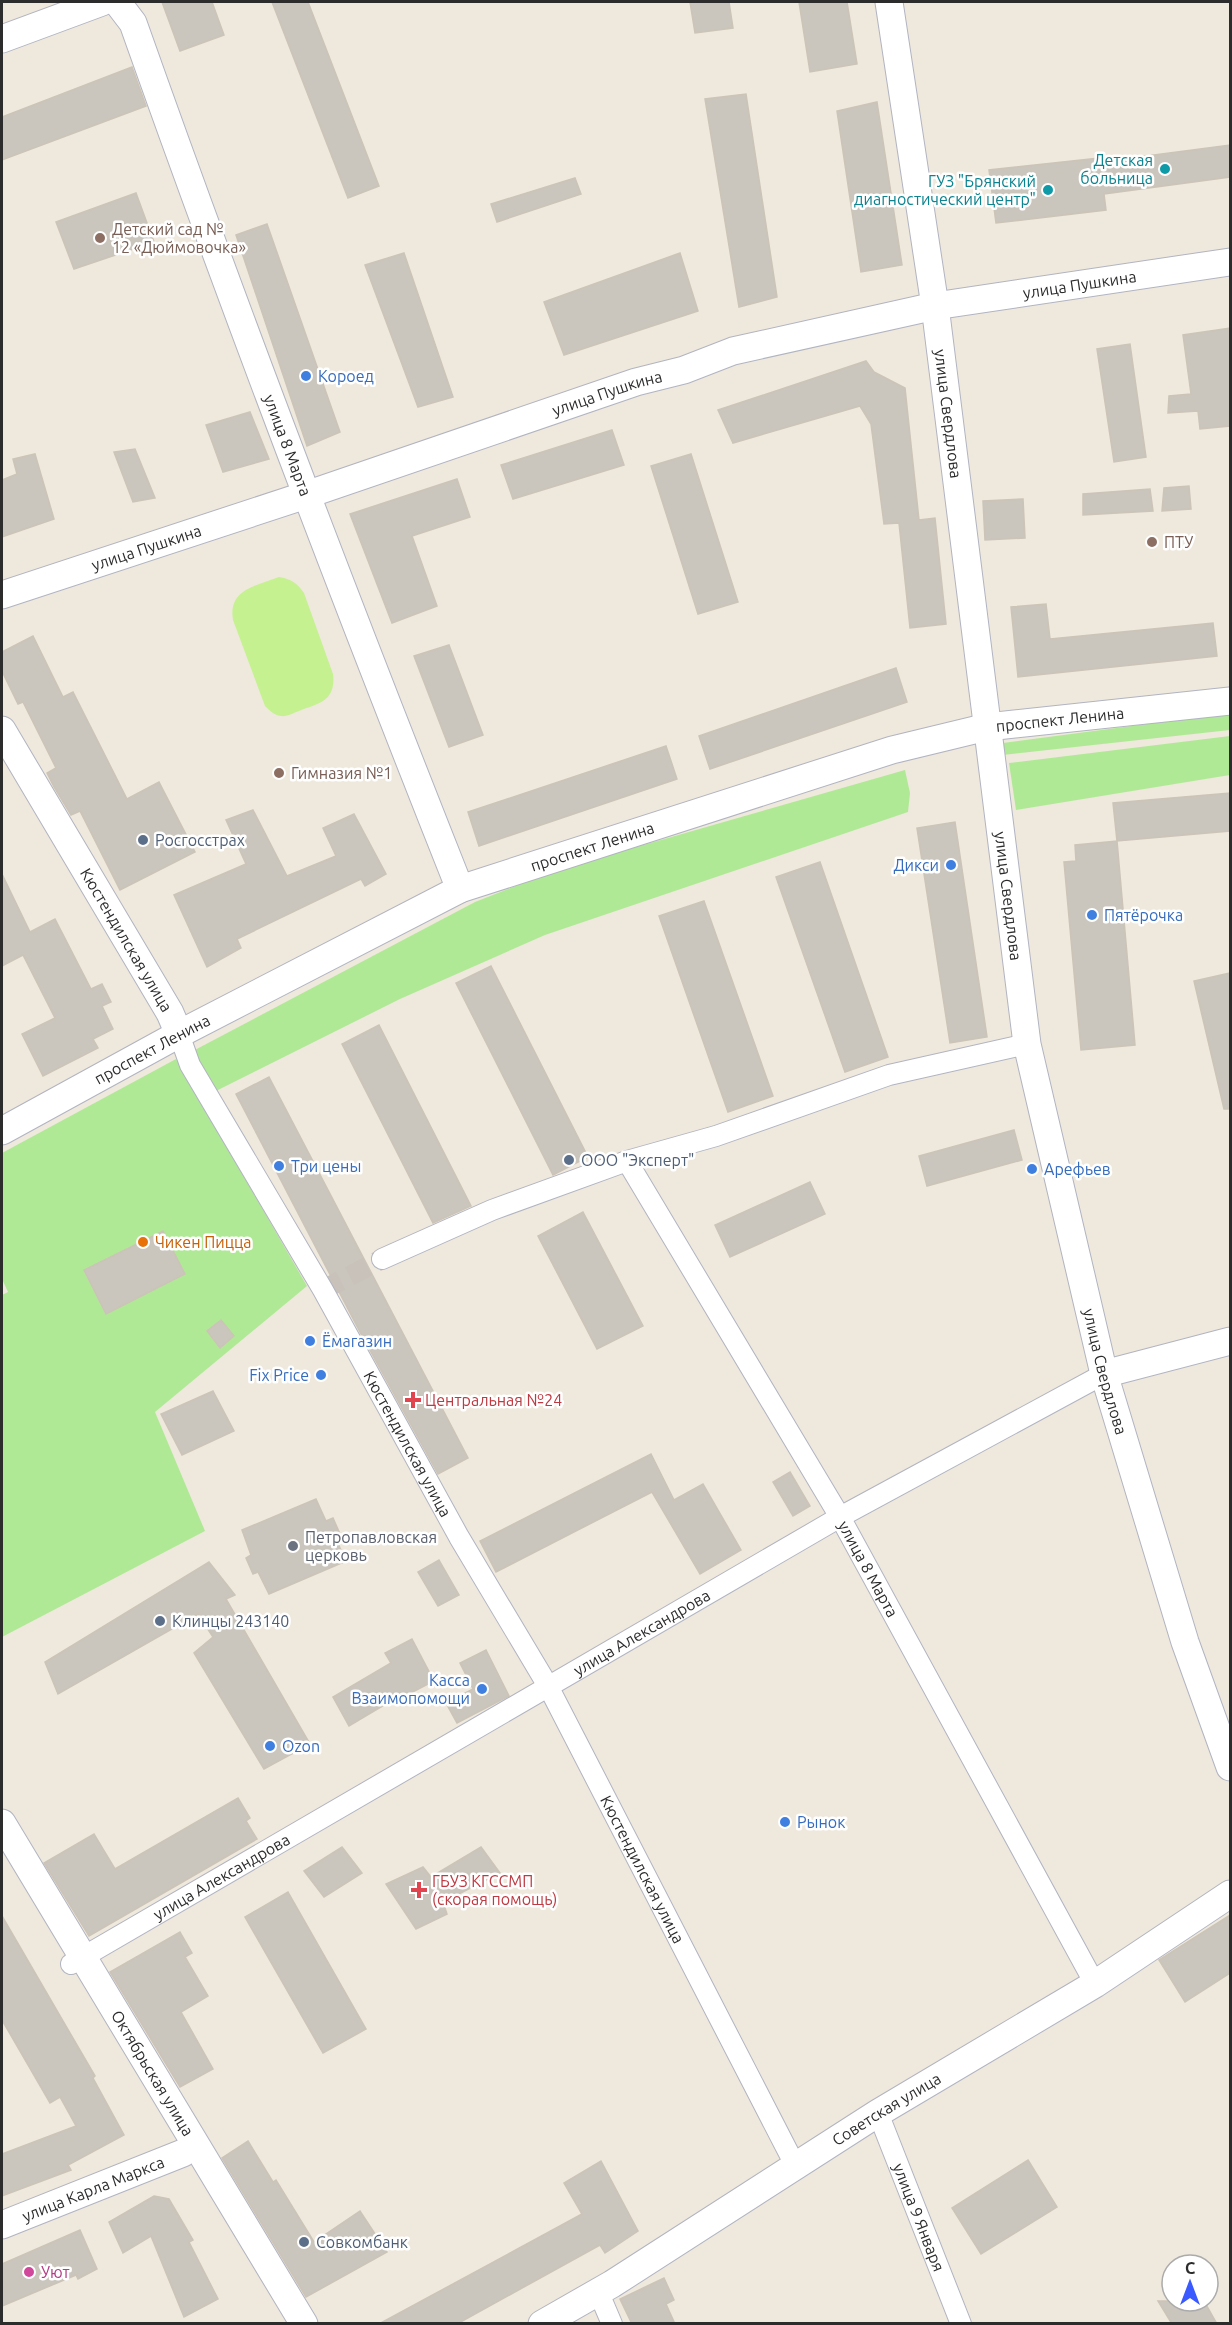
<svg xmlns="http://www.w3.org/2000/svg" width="1232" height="2325" viewBox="0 0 1232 2325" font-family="Ubuntu,sans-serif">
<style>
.green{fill:#b0e996}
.pitch{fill:#c5f191}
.building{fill:#cac5bd;stroke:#cbc4b7;stroke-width:1.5}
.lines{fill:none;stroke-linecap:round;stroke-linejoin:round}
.street-tunnel{stroke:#c8c2ba;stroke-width:20;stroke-dasharray:20 10;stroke-linecap:butt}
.street-casing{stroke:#b1b4c1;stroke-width:22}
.secondary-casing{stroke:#b1b4c1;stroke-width:29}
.street{stroke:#fff;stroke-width:20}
.secondary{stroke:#fff;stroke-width:27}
.culture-dot{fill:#0f9aa8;stroke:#fff;stroke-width:2}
.education-dot{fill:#8d6e63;stroke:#fff;stroke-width:2}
.shop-dot{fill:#3f7fe0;stroke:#fff;stroke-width:2}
.service-dot{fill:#5c6f8a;stroke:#fff;stroke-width:2}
.food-dot{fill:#e8710a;stroke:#fff;stroke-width:2}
.health-dot{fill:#e0444e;stroke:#fff;stroke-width:2}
.worship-dot{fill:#6b7280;stroke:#fff;stroke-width:2}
.hotel-dot{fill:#d1479c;stroke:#fff;stroke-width:2}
.labels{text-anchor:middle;stroke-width:5;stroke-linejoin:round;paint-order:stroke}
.culture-label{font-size:16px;fill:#0d838f;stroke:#fff;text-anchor:end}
.education-label{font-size:16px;fill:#785e54;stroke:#fff;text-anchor:start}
.street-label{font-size:16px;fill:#2c2c2c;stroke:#fff}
.shop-label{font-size:16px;fill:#366cbe;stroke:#fff;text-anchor:start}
.service-label{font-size:16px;fill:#4e5e75;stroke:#fff;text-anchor:start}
.food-label{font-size:16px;fill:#c56008;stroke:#fff;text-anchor:start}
.health-label{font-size:16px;fill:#be3a42;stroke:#fff;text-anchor:start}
.worship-label{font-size:16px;fill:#5b616d;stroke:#fff;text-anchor:start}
.hotel-label{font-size:16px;fill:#b23c85;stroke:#fff;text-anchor:start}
</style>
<rect width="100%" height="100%" fill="#efe8dd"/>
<g class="green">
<polygon points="1230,713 1230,730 1003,755 1003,743"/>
<polygon points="1230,736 1230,775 1016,810 1009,763"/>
<polygon points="905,770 910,793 908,812 545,935 400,999 216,1091 191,1052 475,902 556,870"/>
<polygon points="176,1059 307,1286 155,1412 205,1531 2,1637 2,1295 8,1292 2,1279 2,1153"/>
</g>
<path class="pitch" d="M279,577C291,579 297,583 304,593L333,674C336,701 320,703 299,711C293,713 287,717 281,716C274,715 270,711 265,706L233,620C228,589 256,586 279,577Z"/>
<g class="building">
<polygon points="162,2 212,2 224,35 180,51"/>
<polygon points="272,2 308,2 379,186 348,198"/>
<polygon points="690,2 729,2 733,28 695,33"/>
<polygon points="799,2 847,2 857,64 810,72"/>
<polygon points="132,67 146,106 2,160 2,117"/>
<polygon points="746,94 777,297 739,307 705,99"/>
<polygon points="877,102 902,265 861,272 837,111"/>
<polygon points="1230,145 1230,177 1104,194 1106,210 996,223 989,170 1099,158 1100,162"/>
<polygon points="575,178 581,194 497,222 491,204"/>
<polygon points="136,193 154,242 74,269 56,222"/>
<polygon points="267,224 340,432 307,446 236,235"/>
<polygon points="404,253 453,397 418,407 365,265"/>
<polygon points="680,253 698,311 564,355 544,302"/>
<polygon points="1230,328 1230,426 1200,429 1198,411 1168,413 1169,396 1191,394 1183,335"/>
<polygon points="1130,344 1146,457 1114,462 1097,349"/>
<polygon points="866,361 874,372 905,388 919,520 935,518 946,624 910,628 899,523 884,524 871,424 860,406 733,443 718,410"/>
<polygon points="250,412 269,459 223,472 206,425"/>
<polygon points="612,430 624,465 513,499 501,465"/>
<polygon points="135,449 155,498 133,502 114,452"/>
<polygon points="35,454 54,519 2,537 2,480 17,474 13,459"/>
<polygon points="691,454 738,602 698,614 651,466"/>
<polygon points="457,479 470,517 412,536 437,606 392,623 350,514"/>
<polygon points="1189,486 1191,509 1162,511 1164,488"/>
<polygon points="1150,489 1153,511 1083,515 1083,494"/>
<polygon points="1023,499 1025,538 985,540 983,501"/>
<polygon points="1046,604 1050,639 1213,623 1217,656 1018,677 1011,607"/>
<polygon points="33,636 63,697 73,692 127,799 159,782 195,852 120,890 80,811 71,815 54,787 47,773 56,768 23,702 18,704 2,671 2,652"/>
<polygon points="449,645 483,735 449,747 414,656"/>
<polygon points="896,668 907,702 710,769 699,736"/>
<polygon points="666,746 677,779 479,846 468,812"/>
<polygon points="1230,793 1230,831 1117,841 1113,803"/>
<polygon points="253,810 287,876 336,856 323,828 354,814 386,874 365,886 361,879 237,939 241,948 207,967 174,895 246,864 226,820"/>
<polygon points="955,822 987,1037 950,1043 917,828"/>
<polygon points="1117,841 1135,1045 1081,1050 1064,862 1076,861 1075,845"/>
<polygon points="820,862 888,1057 845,1072 776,877"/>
<polygon points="2,874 30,932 55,919 91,989 102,984 111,1002 102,1006 113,1029 93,1039 98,1048 43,1076 22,1034 55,1018 23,955 2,966"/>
<polygon points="704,901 773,1096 728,1112 659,916"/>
<polygon points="491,966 588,1157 553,1175 456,983"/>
<polygon points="1230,973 1230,1109 1224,1109 1194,981"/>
<polygon points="379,1025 471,1206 433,1223 342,1044"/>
<polygon points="269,1077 468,1458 438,1474 361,1334 236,1094"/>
<polygon points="1014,1130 1022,1160 927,1186 919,1156"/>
<polygon points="810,1182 825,1214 730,1257 715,1225"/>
<polygon points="583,1212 643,1326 597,1349 538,1236"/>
<polygon points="163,1231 185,1274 106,1314 84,1270"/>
<polygon points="221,1320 234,1336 220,1348 207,1331"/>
<polygon points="213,1391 234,1431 182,1455 161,1414"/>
<polygon points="651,1454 674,1500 703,1484 741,1550 700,1574 652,1492 496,1572 480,1541"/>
<polygon points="790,1472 810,1506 793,1516 773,1482"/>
<polygon points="316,1499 326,1521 333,1518 340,1534 335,1537 346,1561 269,1594 258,1572 253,1574 246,1558 251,1555 242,1530"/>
<polygon points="439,1560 459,1595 438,1606 418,1572"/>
<polygon points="209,1562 235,1595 226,1599 310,1744 264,1769 194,1653 213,1637 198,1614 58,1694 45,1662"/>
<polygon points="412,1639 434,1681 407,1695 406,1692 349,1726 333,1697 391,1663 385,1653"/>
<polygon points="486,1650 509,1696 457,1723 446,1703 473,1689 460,1663"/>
<polygon points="238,1798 250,1818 246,1821 257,1839 89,1936 44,1863 94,1834 115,1869"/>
<polygon points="342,1847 362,1873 324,1897 304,1871"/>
<polygon points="481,1847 500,1873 443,1902 447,1914 416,1929 386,1884 423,1867 431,1877"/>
<polygon points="288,1892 366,2029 323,2053 245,1917"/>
<polygon points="1230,1915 1230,1973 1185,2002 1159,1960"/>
<polygon points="2,1916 95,2076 93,2078 124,2135 68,2165 71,2170 2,2196 2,2154 76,2126 60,2097 50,2103 2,2020"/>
<polygon points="180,1932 192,1953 185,1957 208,1996 181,2012 213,2069 180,2087 110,1972"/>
<polygon points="248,2141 273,2182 276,2180 314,2242 360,2211 387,2252 306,2297 222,2158"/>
<polygon points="1028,2160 1057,2207 981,2254 952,2208"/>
<polygon points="601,2161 638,2231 605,2253 600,2245 457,2324 379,2324 582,2214 564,2183"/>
<polygon points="154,2196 169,2199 193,2240 189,2242 218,2299 184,2317 151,2236 123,2253 109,2222"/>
<polygon points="80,2230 97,2269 78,2279 76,2275 2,2306 2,2264"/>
<polygon points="664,2278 674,2300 666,2304 675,2324 632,2324 620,2299"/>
<polygon points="1158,2301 1204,2301 1217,2324 1172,2324"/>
</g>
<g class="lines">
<polyline class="street-tunnel" points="323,1290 382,1259"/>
<defs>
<g id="street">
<path id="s1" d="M179,1034L190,1065L323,1290L459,1537L548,1686L796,2167"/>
<path id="s2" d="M627,1161L840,1517L1095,1984"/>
<polyline points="382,1259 492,1210 627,1161 716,1136 889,1075 1027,1044"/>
<path id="s3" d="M71,1964L840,1517L1104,1374"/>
<path id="s4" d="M878,2113L961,2324"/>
<polyline points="598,2291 612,2324"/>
</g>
<g id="secondary">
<path id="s5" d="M117,2L133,23C236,314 346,602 460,889"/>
<path id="s6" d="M889,2L935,306L1027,1044L1104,1374L1185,1642L1230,1767"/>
<polyline points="2,39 102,2"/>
<path id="s7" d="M2,595L306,495L636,382L684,370L733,351L935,306L1230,262"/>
<path id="s8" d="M2,730L170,1013L179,1034"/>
<path id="s9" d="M2,1131L179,1034L460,889L892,750L987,727L1230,701"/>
<polyline points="1104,1374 1230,1341"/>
<path id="s10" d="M2,1823L304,2324"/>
<path id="s11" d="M2,2225L183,2153"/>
<path id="s12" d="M542,2324L612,2284L878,2113L1095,1984L1230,1894"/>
</g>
</defs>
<use href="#street" class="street-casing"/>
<use href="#secondary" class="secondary-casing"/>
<use href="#street" class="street"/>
<use href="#secondary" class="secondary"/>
</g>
<g class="culture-dot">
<circle cx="1165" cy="169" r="6"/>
<circle cx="1048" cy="190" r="6"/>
</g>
<g class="education-dot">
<circle cx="100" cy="238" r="6"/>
<circle cx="1152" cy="542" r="6"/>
<circle cx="279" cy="773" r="6"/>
</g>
<g class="shop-dot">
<circle cx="306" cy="376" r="6"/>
<circle cx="951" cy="865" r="6"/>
<circle cx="1092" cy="915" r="6"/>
<circle cx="279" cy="1166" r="6"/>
<circle cx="1032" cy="1169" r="6"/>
<circle cx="310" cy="1341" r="6"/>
<circle cx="321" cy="1375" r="6"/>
<circle cx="482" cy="1689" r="6"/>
<circle cx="270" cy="1746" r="6"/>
<circle cx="785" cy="1822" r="6"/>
</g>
<g class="service-dot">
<circle cx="143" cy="840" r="6"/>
<circle cx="569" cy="1160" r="6"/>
<circle cx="160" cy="1621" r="6"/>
<circle cx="304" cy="2242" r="6"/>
</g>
<circle class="food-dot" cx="143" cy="1242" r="6"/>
<g class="health-dot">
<path d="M410 1391h6v6h6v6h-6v6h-6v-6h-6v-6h6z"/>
<path d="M416 1881h6v6h6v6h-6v6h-6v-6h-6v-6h6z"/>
</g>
<circle class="worship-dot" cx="293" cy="1546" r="6"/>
<circle class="hotel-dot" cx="29" cy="2272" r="6"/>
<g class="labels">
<g class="culture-label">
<text x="1153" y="166">Детская<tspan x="1153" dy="18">больница</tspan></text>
<text x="1036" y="187">ГУЗ "Брянский<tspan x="1036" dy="18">диагностический центр"</tspan></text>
</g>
<g class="education-label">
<text x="112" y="235">Детский сад №<tspan x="112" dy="18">12 «Дюймовочка»</tspan></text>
<text x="1164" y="548">ПТУ</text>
<text x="291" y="779">Гимназия №1</text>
</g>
<g class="street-label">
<text dy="6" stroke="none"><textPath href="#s7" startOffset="1124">улица Пушкина</textPath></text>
<text dy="6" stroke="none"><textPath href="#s7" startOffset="638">улица Пушкина</textPath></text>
<text dy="6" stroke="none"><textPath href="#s6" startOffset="416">улица Свердлова</textPath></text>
<text dy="6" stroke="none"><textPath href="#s5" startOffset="476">улица 8 Марта</textPath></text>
<text dy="6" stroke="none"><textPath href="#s7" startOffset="152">улица Пушкина</textPath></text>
<text dy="6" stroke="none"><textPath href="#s9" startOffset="1143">проспект Ленина</textPath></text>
<text dy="6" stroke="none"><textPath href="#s9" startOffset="657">проспект Ленина</textPath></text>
<text dy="6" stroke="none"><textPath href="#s6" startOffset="902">улица Свердлова</textPath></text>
<text dy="6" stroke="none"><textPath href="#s8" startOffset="244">Кюстендилская улица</textPath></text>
<text dy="6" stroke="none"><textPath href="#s9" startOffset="171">проспект Ленина</textPath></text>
<text dy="6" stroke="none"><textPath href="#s6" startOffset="1388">улица Свердлова</textPath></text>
<text dy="6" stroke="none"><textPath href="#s1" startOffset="470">Кюстендилская улица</textPath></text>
<text dy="6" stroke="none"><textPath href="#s2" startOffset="474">улица 8 Марта</textPath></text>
<text dy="6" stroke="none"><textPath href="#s3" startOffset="660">улица Александрова</textPath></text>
<text dy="6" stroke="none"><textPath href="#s1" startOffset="956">Кюстендилская улица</textPath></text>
<text dy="6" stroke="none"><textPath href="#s3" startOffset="174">улица Александрова</textPath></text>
<text dy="6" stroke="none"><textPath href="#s10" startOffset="292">Октябрьская улица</textPath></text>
<text dy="6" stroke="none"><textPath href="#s12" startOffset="406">Советская улица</textPath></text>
<text dy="6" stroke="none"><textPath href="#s11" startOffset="98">улица Карла Маркса</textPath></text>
<text dy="6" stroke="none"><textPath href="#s4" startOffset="112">улица 9 Января</textPath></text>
</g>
<g class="shop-label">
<text x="318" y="382">Короед</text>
<text x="939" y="871" text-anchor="end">Дикси</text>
<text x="1104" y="921">Пятёрочка</text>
<text x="291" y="1172">Три цены</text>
<text x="1044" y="1175">Арефьев</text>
<text x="322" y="1347">Ёмагазин</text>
<text x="309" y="1381" text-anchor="end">Fix Price</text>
<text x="470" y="1686" text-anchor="end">Касса<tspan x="470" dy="18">Взаимопомощи</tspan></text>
<text x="282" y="1752">Ozon</text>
<text x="797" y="1828">Рынок</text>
</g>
<g class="service-label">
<text x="155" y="846">Росгосстрах</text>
<text x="581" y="1166">ООО "Эксперт"</text>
<text x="172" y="1627">Клинцы 243140</text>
<text x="316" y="2248">Совкомбанк</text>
</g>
<g class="food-label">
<text x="155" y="1248">Чикен Пицца</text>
</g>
<g class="health-label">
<text x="425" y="1406">Центральная №24</text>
<text x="432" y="1887">ГБУЗ КГССМП<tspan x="432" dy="18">(скорая помощь)</tspan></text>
</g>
<g class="worship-label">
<text x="305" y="1543">Петропавловская<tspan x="305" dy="18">церковь</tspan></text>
</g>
<g class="hotel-label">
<text x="41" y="2278">Уют</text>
</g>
</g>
<rect width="1232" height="2325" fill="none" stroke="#2c2c2c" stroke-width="6"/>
<g transform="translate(1190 2283)"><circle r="28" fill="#ffffff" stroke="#ababab" stroke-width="1.5"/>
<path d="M0-4.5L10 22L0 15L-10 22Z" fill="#3a59ff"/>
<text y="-9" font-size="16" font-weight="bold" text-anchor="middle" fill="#2c2c2c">С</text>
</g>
</svg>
